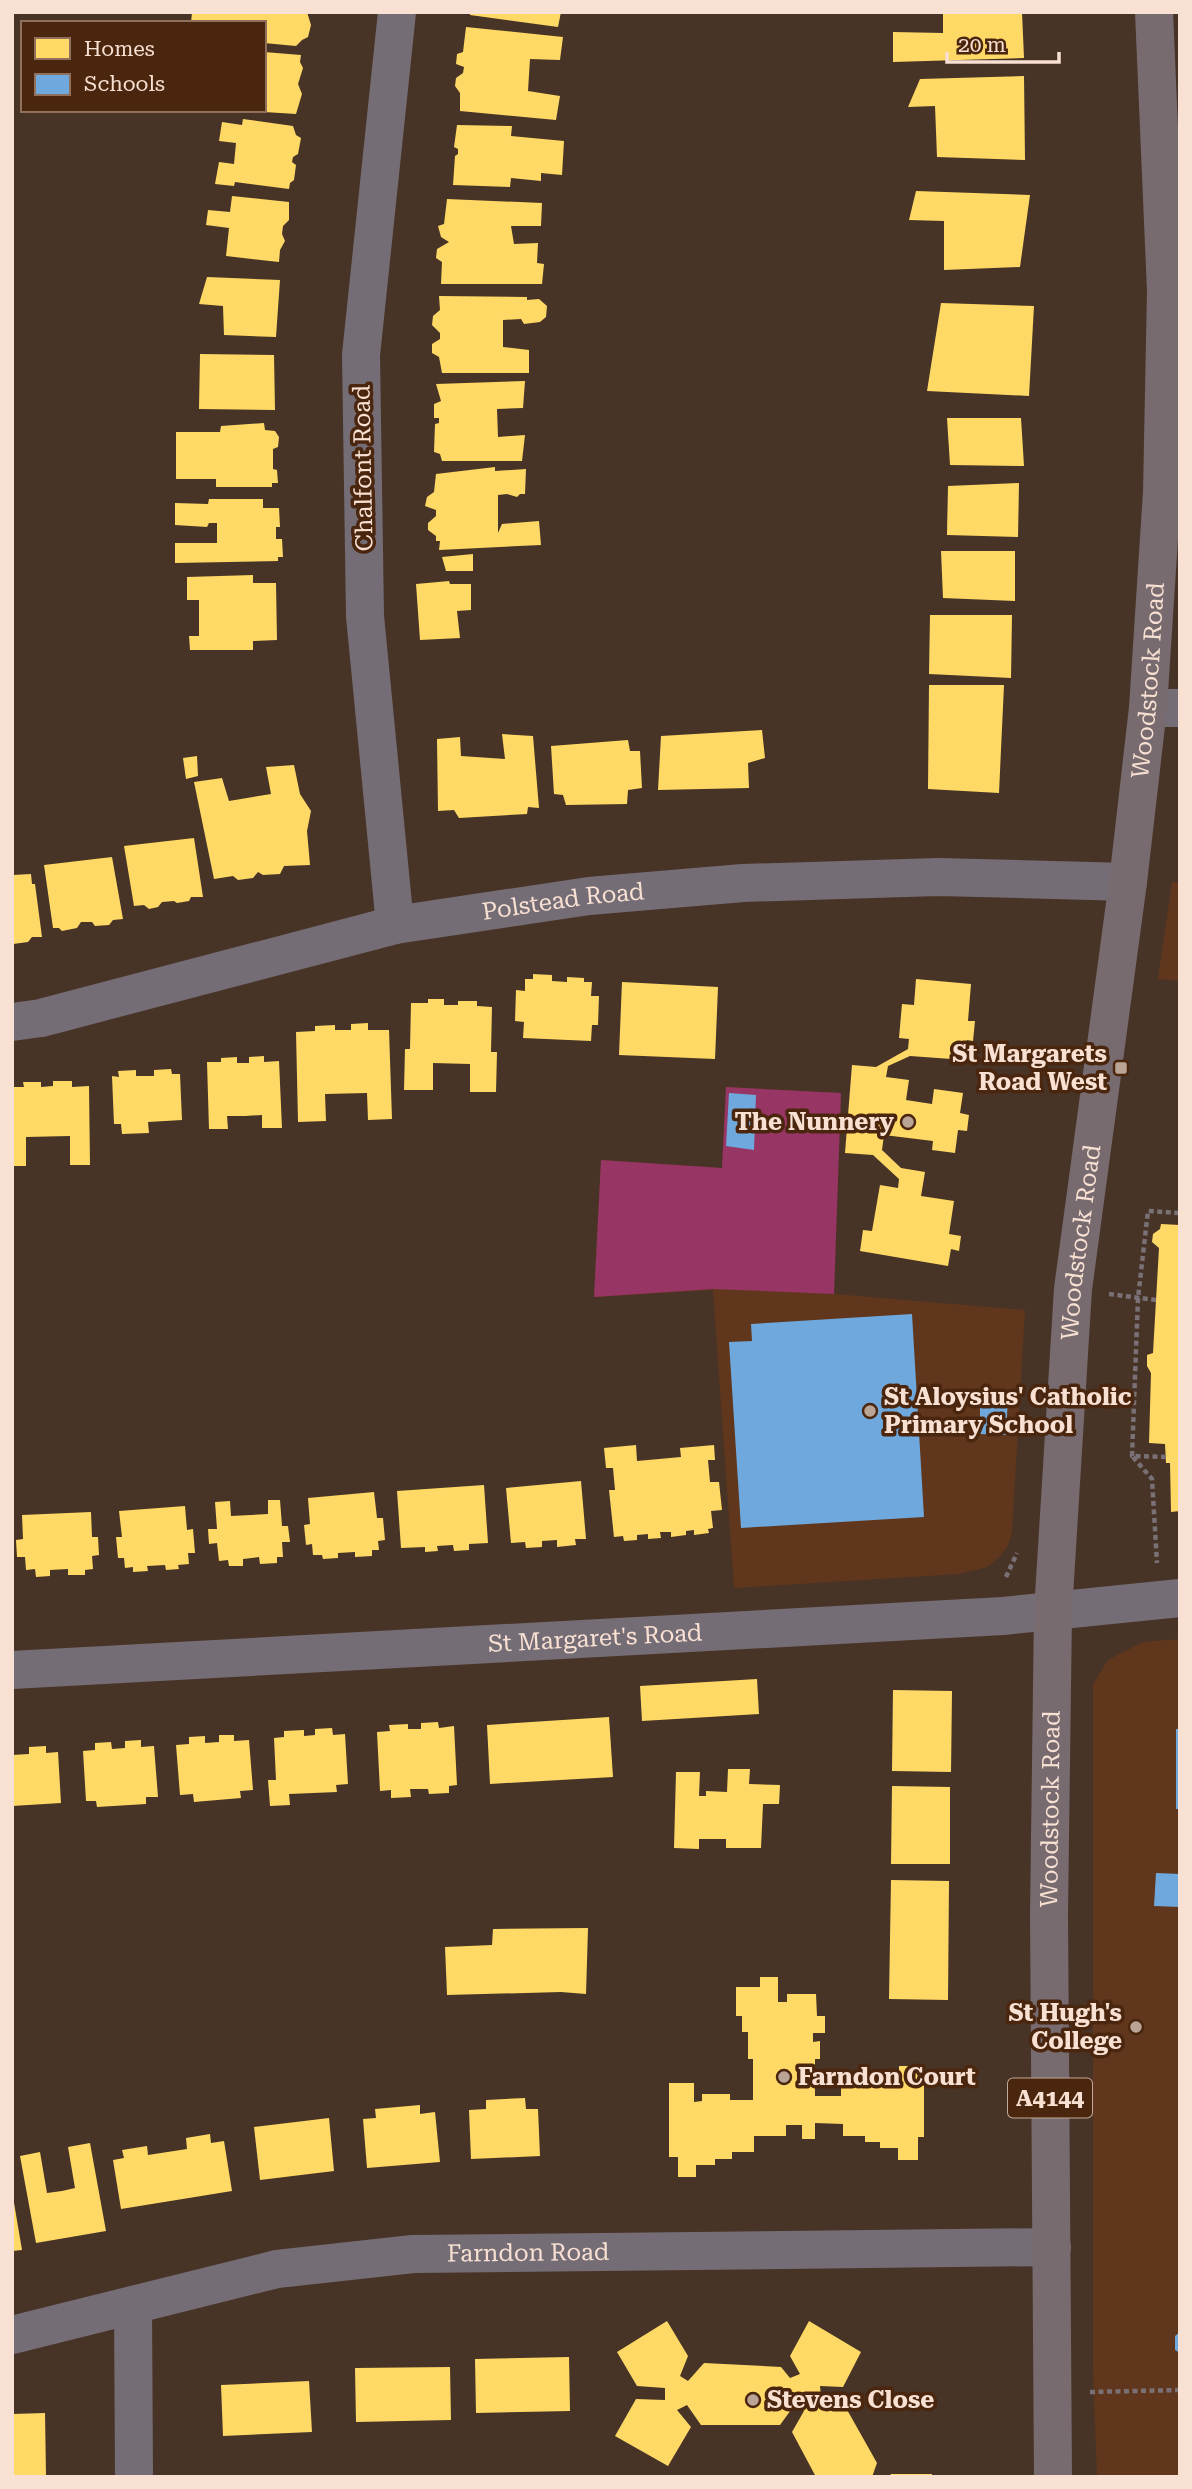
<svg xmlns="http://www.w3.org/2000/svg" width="1192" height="2489" viewBox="0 0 1192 2489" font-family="'Roboto Serif',serif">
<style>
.built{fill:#60371d}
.green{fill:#973565}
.homes{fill:#ffd966}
.schools{fill:#6fa8dc}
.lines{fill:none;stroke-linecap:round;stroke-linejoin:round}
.path{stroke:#797175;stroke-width:4.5;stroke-dasharray:5 3.5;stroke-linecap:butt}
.minor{stroke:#756d76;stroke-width:38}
.major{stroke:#776b70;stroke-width:38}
.poi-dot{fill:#baa496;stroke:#4b260e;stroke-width:2.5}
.labels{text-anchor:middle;stroke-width:7;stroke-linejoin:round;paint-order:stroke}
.shield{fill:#4b260e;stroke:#c4a897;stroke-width:2}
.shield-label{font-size:23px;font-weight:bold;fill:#f8e0d2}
.street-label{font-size:24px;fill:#f8e0d2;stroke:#4b260e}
.poi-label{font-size:24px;font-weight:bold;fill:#f8e0d2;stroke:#4b260e;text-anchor:end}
</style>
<rect width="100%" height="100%" fill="#483427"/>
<g class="built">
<polygon points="1172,882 1180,882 1180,981 1158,979"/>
<polygon points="726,1087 841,1093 834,1294 1025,1310 1012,1531 1008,1546 1000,1556 987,1567 958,1574 734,1588 713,1290 594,1297 601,1160 722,1168"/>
<polygon points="1180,1639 1180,2477 1097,2477 1093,2370 1093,1684 1108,1660 1143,1642"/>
</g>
<polygon class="green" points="726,1087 841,1093 834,1294 713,1289 594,1297 601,1160 722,1168"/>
<g class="homes">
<polygon points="192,12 307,12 311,25 308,37 302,40 296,46 264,43 264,23 191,23"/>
<polygon points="470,12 561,12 558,27 470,15"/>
<polygon points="943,12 1022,12 1024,58 893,62 893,32 943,33"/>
<polygon points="466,27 563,37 560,60 530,59 528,91 560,96 556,120 460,111 460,93 455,86 456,78 463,73 464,67 456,64 457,54 463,52"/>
<polygon points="264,52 301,55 300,62 303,68 298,84 302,94 296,114 264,112"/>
<polygon points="1024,76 1025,160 937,157 935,106 908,107 920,79"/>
<polygon points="243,119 293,126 296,135 301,138 298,154 293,157 292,162 296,165 294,180 290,183 289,189 235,182 234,186 215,184 219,162 234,164 236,143 219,141 222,122 242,125"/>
<polygon points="457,125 512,126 511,136 564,141 562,175 541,173 541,181 511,178 510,187 453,185 455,156 458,154 458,149 454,147"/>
<polygon points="916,191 1030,195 1020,267 944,270 944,221 909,220"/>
<polygon points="232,196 289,202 289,220 283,226 282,234 285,241 280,250 279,262 226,256 229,228 206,225 208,210 230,212"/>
<polygon points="447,199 542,203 541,226 511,226 514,244 538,243 537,263 544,264 542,284 441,284 442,262 436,258 437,249 449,242 441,237 438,226 444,224"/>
<polygon points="207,277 280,280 276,337 224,335 223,306 199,304"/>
<polygon points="439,296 527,297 527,300 539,299 547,306 546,317 540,322 524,324 521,319 503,320 503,347 529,350 529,373 442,373 439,357 432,353 432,344 440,339 440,333 432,325 433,316 440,310"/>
<polygon points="941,303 1034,306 1029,396 927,391"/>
<polygon points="200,354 274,355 275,410 199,409"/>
<polygon points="525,381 523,408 497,409 498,437 525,435 522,461 442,461 440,454 434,452 435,424 439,423 439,418 434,418 434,404 441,401 436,384"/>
<polygon points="947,418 1021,418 1024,466 950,465"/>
<polygon points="264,423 265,430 275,431 279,437 278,447 273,449 273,469 277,470 278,483 272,483 272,487 216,487 216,479 176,479 176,432 220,432 221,426"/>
<polygon points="495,467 495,471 526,469 525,494 520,494 517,497 507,494 498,495 498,533 502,524 539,521 541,545 439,550 440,541 436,541 436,536 428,530 428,523 436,516 436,510 425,506 427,497 434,492 436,474"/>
<polygon points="1019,483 1018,537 947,535 948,486"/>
<polygon points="209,499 263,499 263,508 279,508 280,527 276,527 276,539 282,539 283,557 278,557 278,561 175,563 175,543 217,543 217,523 209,523 207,527 175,525 175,503 208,504"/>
<polygon points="941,551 1015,551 1015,601 943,598"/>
<polygon points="473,554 473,571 446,571 442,557"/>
<polygon points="253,575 253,583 276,583 277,640 253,641 253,650 190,650 189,636 199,636 199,600 187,600 187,577"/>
<polygon points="449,581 450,584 471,584 471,610 457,611 460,638 420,640 416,584"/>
<polygon points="930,615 1012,615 1011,678 929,674"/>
<polygon points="929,685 1004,685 999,793 928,789"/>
<polygon points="762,730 765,758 748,763 749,788 658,790 661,736"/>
<polygon points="502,734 533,736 539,808 528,807 527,814 459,818 454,810 438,811 437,739 460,737 461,756 505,759"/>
<polygon points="628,740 630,751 640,751 642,788 628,790 627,804 566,805 563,795 554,794 551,746"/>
<polygon points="197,756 198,776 186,779 183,758"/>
<polygon points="294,765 300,794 311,811 307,831 310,865 284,866 280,874 263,875 258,872 253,878 238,880 233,876 214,879 194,782 222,778 229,801 271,794 266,767"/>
<polygon points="194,838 203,897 191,897 189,901 177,903 174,901 162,902 158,907 149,909 144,905 134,906 124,846"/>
<polygon points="112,857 123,919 113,920 109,925 95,926 92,922 81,922 77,928 62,931 59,928 53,928 44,865"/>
<polygon points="31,874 32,884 35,884 42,937 32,937 28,942 13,944 13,875"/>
<polygon points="533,974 552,975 552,981 567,982 567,977 584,978 584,982 592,982 591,996 599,996 598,1025 592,1025 591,1041 523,1038 524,1022 515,1021 516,990 525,991 525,979 533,979"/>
<polygon points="916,979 971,984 968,1021 975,1021 973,1041 967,1040 965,1060 910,1056 888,1066 886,1077 909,1080 906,1100 932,1104 934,1089 963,1093 960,1113 969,1115 967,1131 958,1130 955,1153 932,1150 933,1141 884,1135 882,1150 901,1168 925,1172 921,1196 954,1201 949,1234 961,1236 959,1251 951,1249 948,1266 860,1251 863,1230 872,1231 880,1185 898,1188 899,1179 873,1155 845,1153 852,1065 876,1067 908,1049 909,1039 899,1038 902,1004 914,1005"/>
<polygon points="622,982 718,987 715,1059 619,1055"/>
<polygon points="428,999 444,999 444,1005 458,1005 458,1001 477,1001 477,1006 492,1007 491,1052 497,1052 496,1092 470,1092 470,1064 433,1063 433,1090 404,1090 405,1049 410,1049 411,1003 428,1003"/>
<polygon points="368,1023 368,1030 389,1030 392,1119 368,1120 367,1093 325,1094 326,1121 298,1122 296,1032 315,1031 315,1026 335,1025 335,1030 351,1030 351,1024"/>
<polygon points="264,1056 264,1062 279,1061 282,1128 262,1128 262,1115 245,1116 227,1116 228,1129 209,1129 207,1062 221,1062 221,1058 237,1057 237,1063 249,1063 249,1057"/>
<polygon points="171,1069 172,1074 180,1074 182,1120 148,1122 149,1133 122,1134 121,1124 114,1124 112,1076 119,1077 118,1071 136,1070 136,1076 154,1076 154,1070"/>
<polygon points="53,1081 72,1081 72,1087 89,1086 90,1165 70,1165 70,1136 26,1137 26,1166 12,1166 12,1087 24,1087 23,1082 41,1082 41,1087 53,1086"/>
<polygon points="1161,1224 1180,1225 1180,1511 1171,1512 1170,1463 1166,1463 1165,1444 1149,1443 1151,1373 1147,1366 1147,1355 1153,1353 1159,1248 1152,1242 1153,1234 1160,1229"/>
<polygon points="636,1445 637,1461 681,1457 680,1448 714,1445 715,1460 708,1460 710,1482 719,1482 722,1510 711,1511 713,1528 708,1529 709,1533 694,1535 694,1530 686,1531 686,1535 671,1537 671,1532 660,1532 661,1538 648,1539 648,1534 637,1535 637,1540 624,1541 623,1536 614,1537 609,1490 615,1490 613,1468 606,1468 604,1448"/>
<polygon points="581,1481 586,1539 575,1539 576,1545 557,1547 557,1540 542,1541 542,1547 526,1548 525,1542 511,1543 506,1488"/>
<polygon points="484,1485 488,1543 469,1544 469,1550 454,1551 453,1545 437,1546 438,1551 425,1552 425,1547 401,1548 397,1491"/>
<polygon points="374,1492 377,1518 383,1518 385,1540 378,1541 379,1550 372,1550 372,1556 355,1557 355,1552 338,1553 338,1558 323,1559 322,1555 313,1555 312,1544 306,1545 304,1525 310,1524 308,1498"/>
<polygon points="268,1500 280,1500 282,1526 288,1526 290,1542 282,1542 283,1557 277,1557 277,1563 260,1564 259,1557 243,1559 243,1566 229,1566 228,1560 219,1561 217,1543 209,1544 208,1529 217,1529 215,1502 230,1501 231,1516 268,1514"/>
<polygon points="185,1506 187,1530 193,1529 195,1553 188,1553 189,1564 178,1565 179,1569 166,1570 165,1565 147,1566 148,1571 133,1572 133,1567 125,1568 124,1558 118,1558 116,1537 122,1537 119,1511"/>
<polygon points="91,1512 92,1537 98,1537 99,1555 92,1556 93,1569 85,1570 85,1575 68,1575 68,1569 50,1570 50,1576 36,1577 35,1569 26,1570 25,1557 17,1557 16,1540 23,1539 22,1515"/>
<polygon points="757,1679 759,1714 642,1721 640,1686"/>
<polygon points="893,1690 952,1691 951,1772 892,1771"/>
<polygon points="609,1717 613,1777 490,1784 487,1725"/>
<polygon points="438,1722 439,1728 454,1726 457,1785 449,1786 449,1793 429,1794 428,1789 410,1789 411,1797 391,1798 391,1790 380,1791 377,1732 390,1731 389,1725 408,1724 408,1729 421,1729 421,1723"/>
<polygon points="332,1728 333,1735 345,1734 348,1784 336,1785 337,1792 289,1794 290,1805 270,1806 268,1780 276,1780 274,1738 284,1737 284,1731 304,1730 304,1736 315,1735 315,1729"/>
<polygon points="219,1735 234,1735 234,1741 249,1740 253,1790 240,1791 241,1798 194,1802 193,1794 180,1795 176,1745 189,1744 189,1737 205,1736 205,1743 219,1742"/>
<polygon points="141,1740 141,1747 154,1746 158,1797 146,1797 146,1804 97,1807 96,1801 86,1801 83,1751 95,1750 95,1743 111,1742 112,1749 125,1748 125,1741"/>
<polygon points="46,1746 46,1753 58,1752 61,1803 12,1806 12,1755 29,1754 29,1747"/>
<polygon points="728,1769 750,1769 749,1784 780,1785 779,1804 763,1804 761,1848 726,1848 726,1839 699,1839 699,1849 674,1848 676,1772 700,1772 699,1796 706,1796 706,1791 727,1792"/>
<polygon points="892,1786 950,1787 950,1864 891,1864"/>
<polygon points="891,1880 949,1881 948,2000 889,1999"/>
<polygon points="588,1928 586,1994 561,1992 447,1995 445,1947 492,1945 493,1929"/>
<polygon points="760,1977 778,1977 778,2002 787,2002 787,1994 816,1994 817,2016 825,2016 825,2033 813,2033 813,2042 820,2041 820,2059 815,2059 815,2096 841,2096 841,2085 864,2084 864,2077 893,2077 893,2085 899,2085 899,2066 924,2066 924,2137 918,2137 918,2160 898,2160 898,2148 880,2148 880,2142 865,2142 865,2136 843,2136 843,2124 815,2123 815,2139 802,2139 802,2125 786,2125 786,2136 754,2136 754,2152 732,2152 732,2159 715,2159 715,2165 696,2165 696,2177 678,2177 678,2157 669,2157 669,2083 694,2083 694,2102 702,2101 702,2094 730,2094 730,2100 753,2100 753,2059 748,2059 748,2032 742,2032 742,2016 736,2016 736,1987 760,1987"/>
<polygon points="525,2098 526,2109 538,2109 540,2156 471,2159 469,2110 486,2109 486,2100"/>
<polygon points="420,2105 420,2114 435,2112 440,2162 367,2168 363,2119 376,2118 375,2109"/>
<polygon points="329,2118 334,2171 260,2180 254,2127"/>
<polygon points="210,2134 211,2143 224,2141 232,2191 121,2209 113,2160 124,2158 122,2150 147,2146 148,2155 187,2149 186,2138"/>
<polygon points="90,2143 106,2231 36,2243 20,2156 40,2152 47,2193 62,2191 75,2188 68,2147"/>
<polygon points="12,2191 22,2250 12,2251"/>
<polygon points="667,2321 688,2356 680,2376 688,2381 704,2363 781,2367 790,2378 800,2374 790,2356 809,2321 861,2352 843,2387 820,2386 821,2397 841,2399 877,2463 872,2477 816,2477 792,2432 804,2411 796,2403 780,2425 701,2425 687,2405 677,2410 691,2427 668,2466 615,2436 636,2399 665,2400 665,2388 637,2386 617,2352"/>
<polygon points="569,2357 570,2411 476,2413 475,2359"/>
<polygon points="450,2367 451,2420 356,2422 355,2368"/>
<polygon points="309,2381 312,2432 223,2436 221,2385"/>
<polygon points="45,2413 46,2477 12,2477 12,2414"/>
<polygon points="891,2474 932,2474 932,2477 889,2477"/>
</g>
<g class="schools">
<polygon points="729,1093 756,1095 754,1150 726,1146"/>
<polygon points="912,1314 924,1517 741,1528 729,1342 752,1341 751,1324"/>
<polygon points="980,1397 1008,1397 1006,1435 980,1434"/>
<rect x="1176" y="1729" width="4" height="80"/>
<polygon points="1156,1873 1180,1874 1180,1907 1154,1906"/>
<polygon points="1180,2332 1180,2353 1175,2350 1175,2336"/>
</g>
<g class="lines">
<g class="path">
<polyline points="1109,1294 1156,1300"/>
<polyline points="1133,1457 1152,1479 1157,1563"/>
<polyline points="1166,1457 1132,1456 1138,1298 1148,1211 1180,1213"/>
<polyline points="1006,1577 1017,1553"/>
<polyline points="1090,2392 1180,2390"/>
</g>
<g class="minor">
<polyline points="1148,708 1180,708"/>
<polyline points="395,925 365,616 361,355 397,12"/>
<path id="s1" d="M12,1022L41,1018L395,925L589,896L743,883L938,877L1128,882"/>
<path id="s2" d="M12,1670L1003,1616L1180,1598"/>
<polyline points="133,2305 134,2477"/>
<path id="s3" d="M12,2335L277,2269L413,2254L1052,2247"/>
</g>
<path class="major" id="s4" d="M1053,2477L1049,1914L1053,1612L1073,1289L1128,882L1148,708L1162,492L1166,291L1154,12"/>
</g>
<g class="poi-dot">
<rect x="1114" y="1061" width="14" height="14" rx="3.5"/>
<circle cx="908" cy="1122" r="7"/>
<circle cx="870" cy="1411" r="7"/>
<circle cx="1136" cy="2027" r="7"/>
<circle cx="784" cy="2077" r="7"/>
<circle cx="753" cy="2400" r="7"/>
</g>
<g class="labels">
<rect class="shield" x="1008" y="2078.5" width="84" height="39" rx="5"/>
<g class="shield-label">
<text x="1050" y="2106">A4144</text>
</g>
<g class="street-label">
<text transform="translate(363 468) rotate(-91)" y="8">Chalfont Road</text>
<text dy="8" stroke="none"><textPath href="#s4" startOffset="1802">Woodstock Road</textPath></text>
<text dy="8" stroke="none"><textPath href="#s1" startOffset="565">Polstead Road</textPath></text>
<text dy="8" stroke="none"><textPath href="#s4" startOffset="1236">Woodstock Road</textPath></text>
<text dy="8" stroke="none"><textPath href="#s2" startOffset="584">St Margaret's Road</textPath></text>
<text dy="8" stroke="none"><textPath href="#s4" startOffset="668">Woodstock Road</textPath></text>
<text dy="8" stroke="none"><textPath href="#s3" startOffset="525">Farndon Road</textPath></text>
</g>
<g class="poi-label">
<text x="1107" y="1062">St Margarets<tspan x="1107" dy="28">Road West</tspan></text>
<text x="894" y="1130">The Nunnery</text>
<text x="884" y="1405" text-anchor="start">St Aloysius' Catholic<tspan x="884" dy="28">Primary School</tspan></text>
<text x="1122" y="2021">St Hugh's<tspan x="1122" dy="28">College</tspan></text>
<text x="798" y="2085" text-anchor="start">Farndon Court</text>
<text x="767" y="2408" text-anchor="start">Stevens Close</text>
</g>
</g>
<rect width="1192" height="2489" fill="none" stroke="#f8e0d2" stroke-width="28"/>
<rect x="21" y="21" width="245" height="91" fill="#4b260e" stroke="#90705c" stroke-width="2"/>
<rect x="35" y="38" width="35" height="21" fill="#ffd966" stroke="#90705c" stroke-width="2"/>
<text x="84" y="56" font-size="21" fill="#f8e0d2">Homes</text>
<rect x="35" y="74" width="35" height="21" fill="#6fa8dc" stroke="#90705c" stroke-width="2"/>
<text x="84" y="91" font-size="21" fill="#f8e0d2">Schools</text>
<path d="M947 52v10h112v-10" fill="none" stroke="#f8e0d2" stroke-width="3.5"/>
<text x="958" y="52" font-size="21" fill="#f8e0d2" stroke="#4b260e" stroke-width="5" paint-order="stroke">20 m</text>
</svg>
